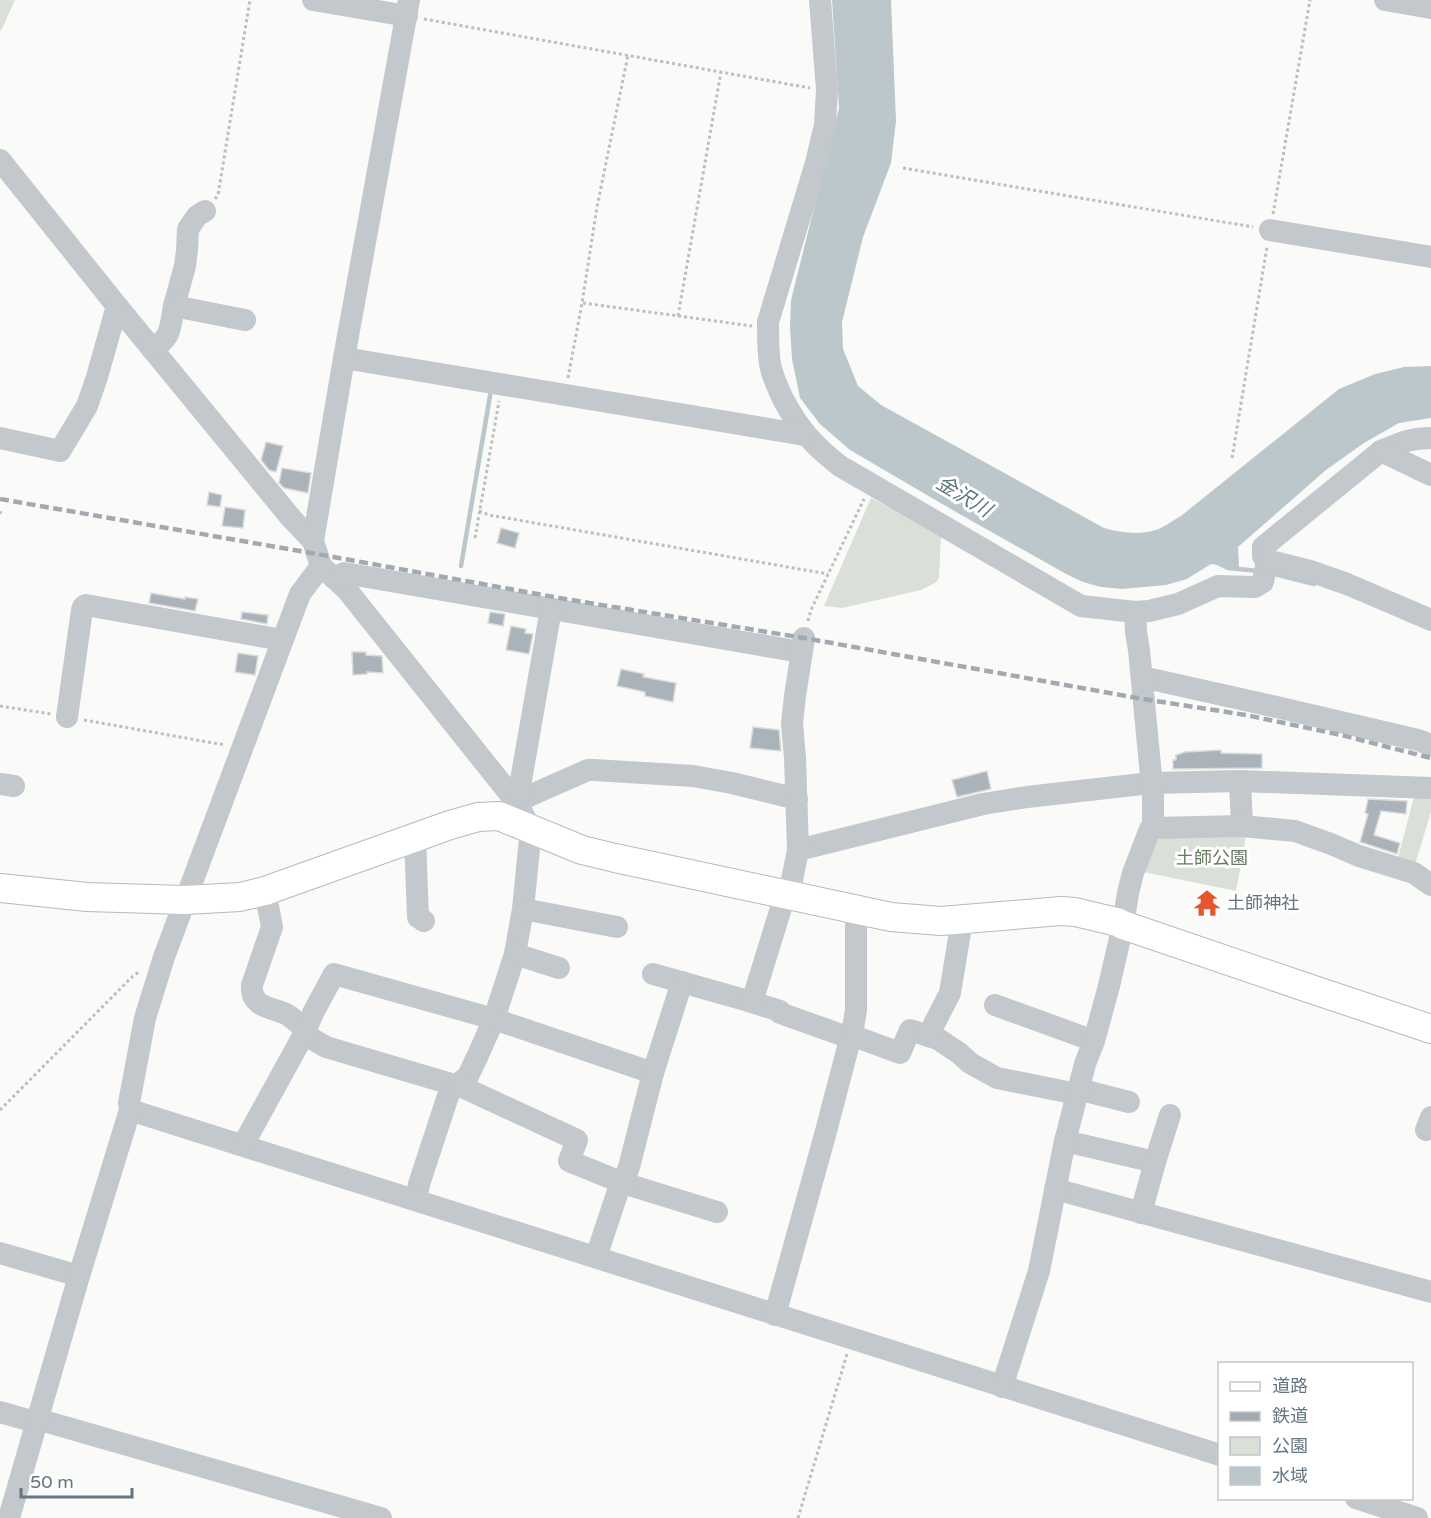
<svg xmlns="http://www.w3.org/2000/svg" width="1431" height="1518" viewBox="0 0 1431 1518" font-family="'Varela Round','Noto Sans JP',sans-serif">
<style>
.green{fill:#dadfd7}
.water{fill:#bbc7cb}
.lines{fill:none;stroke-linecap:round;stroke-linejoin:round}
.stream{stroke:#bbc7cb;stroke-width:4.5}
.building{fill:#aab3b9;stroke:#dcdcda;stroke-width:1.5}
.major-casing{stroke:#b5babe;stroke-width:30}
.path{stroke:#bbbfc2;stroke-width:3;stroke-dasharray:3 3;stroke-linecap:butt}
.minor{stroke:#c3c8cc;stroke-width:22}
.major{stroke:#fff;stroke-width:28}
.rail{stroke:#a2aab0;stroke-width:4.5;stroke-dasharray:9 4.5;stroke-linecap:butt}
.labels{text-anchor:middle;stroke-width:6;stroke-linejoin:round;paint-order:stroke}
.park-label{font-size:18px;fill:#687a64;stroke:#fff}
.poi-label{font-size:18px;fill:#657683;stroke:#fff;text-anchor:start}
.water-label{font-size:20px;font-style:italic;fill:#60757c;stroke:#fff}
</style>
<rect width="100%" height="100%" fill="#fafaf8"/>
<g class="green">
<polygon points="0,0 15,0 1,31 0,30"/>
<polygon points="871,498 941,534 939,578 935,583 921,590 842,608 824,606"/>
<polygon points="1414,796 1431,797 1431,812 1414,868 1397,862"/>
<polygon points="1247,830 1236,891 1139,871 1154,831"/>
</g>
<path class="water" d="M832,0H891L896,121L891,163L863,237L842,322L843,349L858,386L881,405L1104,528C1121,533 1139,535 1156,530C1165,527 1173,520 1181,516L1339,389L1375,374L1404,367L1431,366V418L1399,423L1364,443L1326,470L1238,547L1239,568L1211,564L1187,579L1166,585L1122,589L1101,587L1083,582L1068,575L956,512L850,450L820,424L800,398L792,359L790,328L791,300L839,108Z"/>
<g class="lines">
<g class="stream">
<polyline points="1218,563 1228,568 1259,571"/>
<polyline points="461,566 491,390"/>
<polyline points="1270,573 1314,584"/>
</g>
</g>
<g class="building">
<polygon points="266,442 283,446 276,472 269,470 261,460"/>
<polygon points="282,468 311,473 308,493 284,488 279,483"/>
<polygon points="209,492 222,495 220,507 207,505"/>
<polygon points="225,507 245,510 243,528 222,526"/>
<polygon points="501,528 519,533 515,548 497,543"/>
<polygon points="151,593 185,599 185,597 198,599 195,611 149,603"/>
<polygon points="242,612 268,615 267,624 241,619"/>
<polygon points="490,612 505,614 503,626 488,623"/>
<polygon points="511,626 526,629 525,633 533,634 529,654 506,650"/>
<polygon points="352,652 366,652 366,655 382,656 383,673 367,672 367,674 353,675"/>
<polygon points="238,653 258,656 255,675 235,672"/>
<polygon points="621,669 644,674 643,677 676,683 673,702 645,696 645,692 617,686"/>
<polygon points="753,727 779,730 781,751 750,748"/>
<polygon points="1221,750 1221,753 1262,754 1262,768 1173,769 1173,760 1176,760 1176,755 1185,752"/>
<polygon points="987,771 991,789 957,797 952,780"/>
<polygon points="1368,799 1407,801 1406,814 1381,811 1374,835 1400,843 1397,854 1360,842 1368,814 1365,813"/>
</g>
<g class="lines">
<defs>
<polyline id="major" points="0,888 87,897 185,900 240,897 265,891 450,825 478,817 499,816 582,850 615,858 891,917 941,921 1061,911 1075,912 1117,922 1123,925 1308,988 1431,1029"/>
</defs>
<use href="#major" class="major-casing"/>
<g class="path">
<polyline points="424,19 810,88"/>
<polyline points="903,168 1253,227"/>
<polyline points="215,199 218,195 250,0"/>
<polyline points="1273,214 1310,0"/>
<polyline points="583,303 752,326"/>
<polyline points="678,316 721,72"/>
<polyline points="568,378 582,303 597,207 628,55"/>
<polyline points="1232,458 1267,247"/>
<polyline points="479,511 489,515 828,574"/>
<polyline points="0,514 1,510"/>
<polyline points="475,538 499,401"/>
<polyline points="808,621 811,610 864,499"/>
<polyline points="0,706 51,714"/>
<polyline points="84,720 225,745"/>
<polyline points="0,1110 133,976 139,972"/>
<polyline points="798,1518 847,1354"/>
</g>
<g class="minor">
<polyline points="313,0 407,16"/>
<path d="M820,0L827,90L825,125L816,163L768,322C768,336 768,351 770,364C772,376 778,388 783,399C799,429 813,445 840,466L1081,606L1135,612L1149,611L1178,604L1218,586L1255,587L1263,582L1267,560L1263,556V547L1381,451C1400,443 1410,438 1431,438"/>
<polyline points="1385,0 1431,8"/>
<polyline points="0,160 117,306 291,518 313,541 321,566 347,590 517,803 531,829 523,909 515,954 494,1019 478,1055 468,1076 451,1090 448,1096 419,1184 416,1200"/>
<polyline points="1270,230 1431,257"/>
<polyline points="174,306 185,266 187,250 188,229 197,216 205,211"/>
<path d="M152,349C172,338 170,327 174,306L245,320"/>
<polyline points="344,358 805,435"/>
<polyline points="0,438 60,451 87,406 97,377 117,306"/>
<polyline points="1381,451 1431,475"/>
<polyline points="313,541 344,358 409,0"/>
<polyline points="1267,560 1310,571 1347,584 1431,620"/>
<polyline points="334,578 344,573 801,652"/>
<polyline points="1142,677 1272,706 1418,740 1431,745"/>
<polyline points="67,717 82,610 83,607 86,605 282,640"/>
<polyline points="1240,781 1242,826"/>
<polyline points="0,784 14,786"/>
<polyline points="517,803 529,796 588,770 594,770 693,776 732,783 797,799"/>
<polyline points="517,803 551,609"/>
<polyline points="1153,828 1242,826 1295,831 1331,844 1359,856 1414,873 1431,885"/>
<polyline points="415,838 418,917 424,921"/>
<polyline points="798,850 983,804 1027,797 1151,783 1240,781 1431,788"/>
<path d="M265,891L272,927L252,985C250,1007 270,1007 286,1014C293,1018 300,1025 306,1030"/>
<polyline points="789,895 798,850 795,758 792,723 795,696 804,638"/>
<polyline points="523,909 617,927"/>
<polyline points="515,954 559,968"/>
<polyline points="653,974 752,1002 780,1011 780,1013 850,1038"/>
<polyline points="752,1002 785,895"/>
<polyline points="995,1005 1094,1041"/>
<polyline points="304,1034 326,1047 448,1083 454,1088"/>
<polyline points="851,1035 900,1053 910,1030 938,1039 959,1053 970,1063 997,1078 1077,1094"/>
<polyline points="928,1036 950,993 962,920"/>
<polyline points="458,1085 577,1140 569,1161 623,1183 717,1212"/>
<polyline points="1078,1089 1129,1102"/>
<polyline points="130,1110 1220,1455"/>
<polyline points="1426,1130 1431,1117"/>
<polyline points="1065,1141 1155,1162"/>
<polyline points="243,1145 304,1034 313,1013 334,974 494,1019 653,1073"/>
<polyline points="623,1183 629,1167 653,1073 682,982"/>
<polyline points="1055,1189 1431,1292"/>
<polyline points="1141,1213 1155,1162 1170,1115"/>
<polyline points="0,1253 79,1276"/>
<polyline points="596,1257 621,1182"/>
<polyline points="775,1315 825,1135 853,1028 856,1010 856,910"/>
<polyline points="1002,1387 1039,1271 1065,1141 1085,1064 1094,1041 1109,986 1123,925 1128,893 1133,873 1150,829 1153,828 1153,797 1139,650 1136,632 1135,612"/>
<polyline points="0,1412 28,1420 37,1419 381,1518"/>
<polyline points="1356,1498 1417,1518"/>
<polyline points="9,1518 79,1276 130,1110 129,1103 145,1018 164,957 300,594 321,566"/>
</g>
<use href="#major" class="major"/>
<polyline class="rail" points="0,499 317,554 565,599 804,638 1143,699 1246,715 1341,735 1431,758"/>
</g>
<defs>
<symbol id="temple-bare" viewBox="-9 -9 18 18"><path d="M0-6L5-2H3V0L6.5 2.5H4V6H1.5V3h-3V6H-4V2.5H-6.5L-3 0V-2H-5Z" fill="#e4572e" stroke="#fff" stroke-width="2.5" paint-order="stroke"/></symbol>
</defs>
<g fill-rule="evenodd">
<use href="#temple-bare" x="1188" y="884" width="38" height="38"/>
</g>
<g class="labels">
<g class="park-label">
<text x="1212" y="864">土師公園</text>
</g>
<g class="poi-label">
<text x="1227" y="909">土師神社</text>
</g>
<g class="water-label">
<text transform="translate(964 496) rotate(31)" y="7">金沢川</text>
</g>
</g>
<rect x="1218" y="1362" width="195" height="138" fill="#ffffff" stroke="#c1c8cd" stroke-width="1.5"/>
<rect x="1230" y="1382" width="30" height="9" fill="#ffffff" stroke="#c1c8cd" stroke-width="1.5"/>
<text x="1272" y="1392" font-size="18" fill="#657683">道路</text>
<rect x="1230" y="1412" width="30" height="9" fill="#a2aab0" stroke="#c1c8cd" stroke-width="1.5"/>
<text x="1272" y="1422" font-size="18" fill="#657683">鉄道</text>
<rect x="1230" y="1437" width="30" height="18" fill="#dadfd7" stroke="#c1c8cd" stroke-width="1.5"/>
<text x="1272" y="1452" font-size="18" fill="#657683">公園</text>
<rect x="1230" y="1467" width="30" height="18" fill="#bbc7cb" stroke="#c1c8cd" stroke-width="1.5"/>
<text x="1272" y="1482" font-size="18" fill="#657683">水域</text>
<path d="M21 1488v9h111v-9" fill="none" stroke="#657683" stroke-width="3"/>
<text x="30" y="1488" font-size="18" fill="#657683" stroke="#ffffff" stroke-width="4.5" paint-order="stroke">50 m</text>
</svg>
